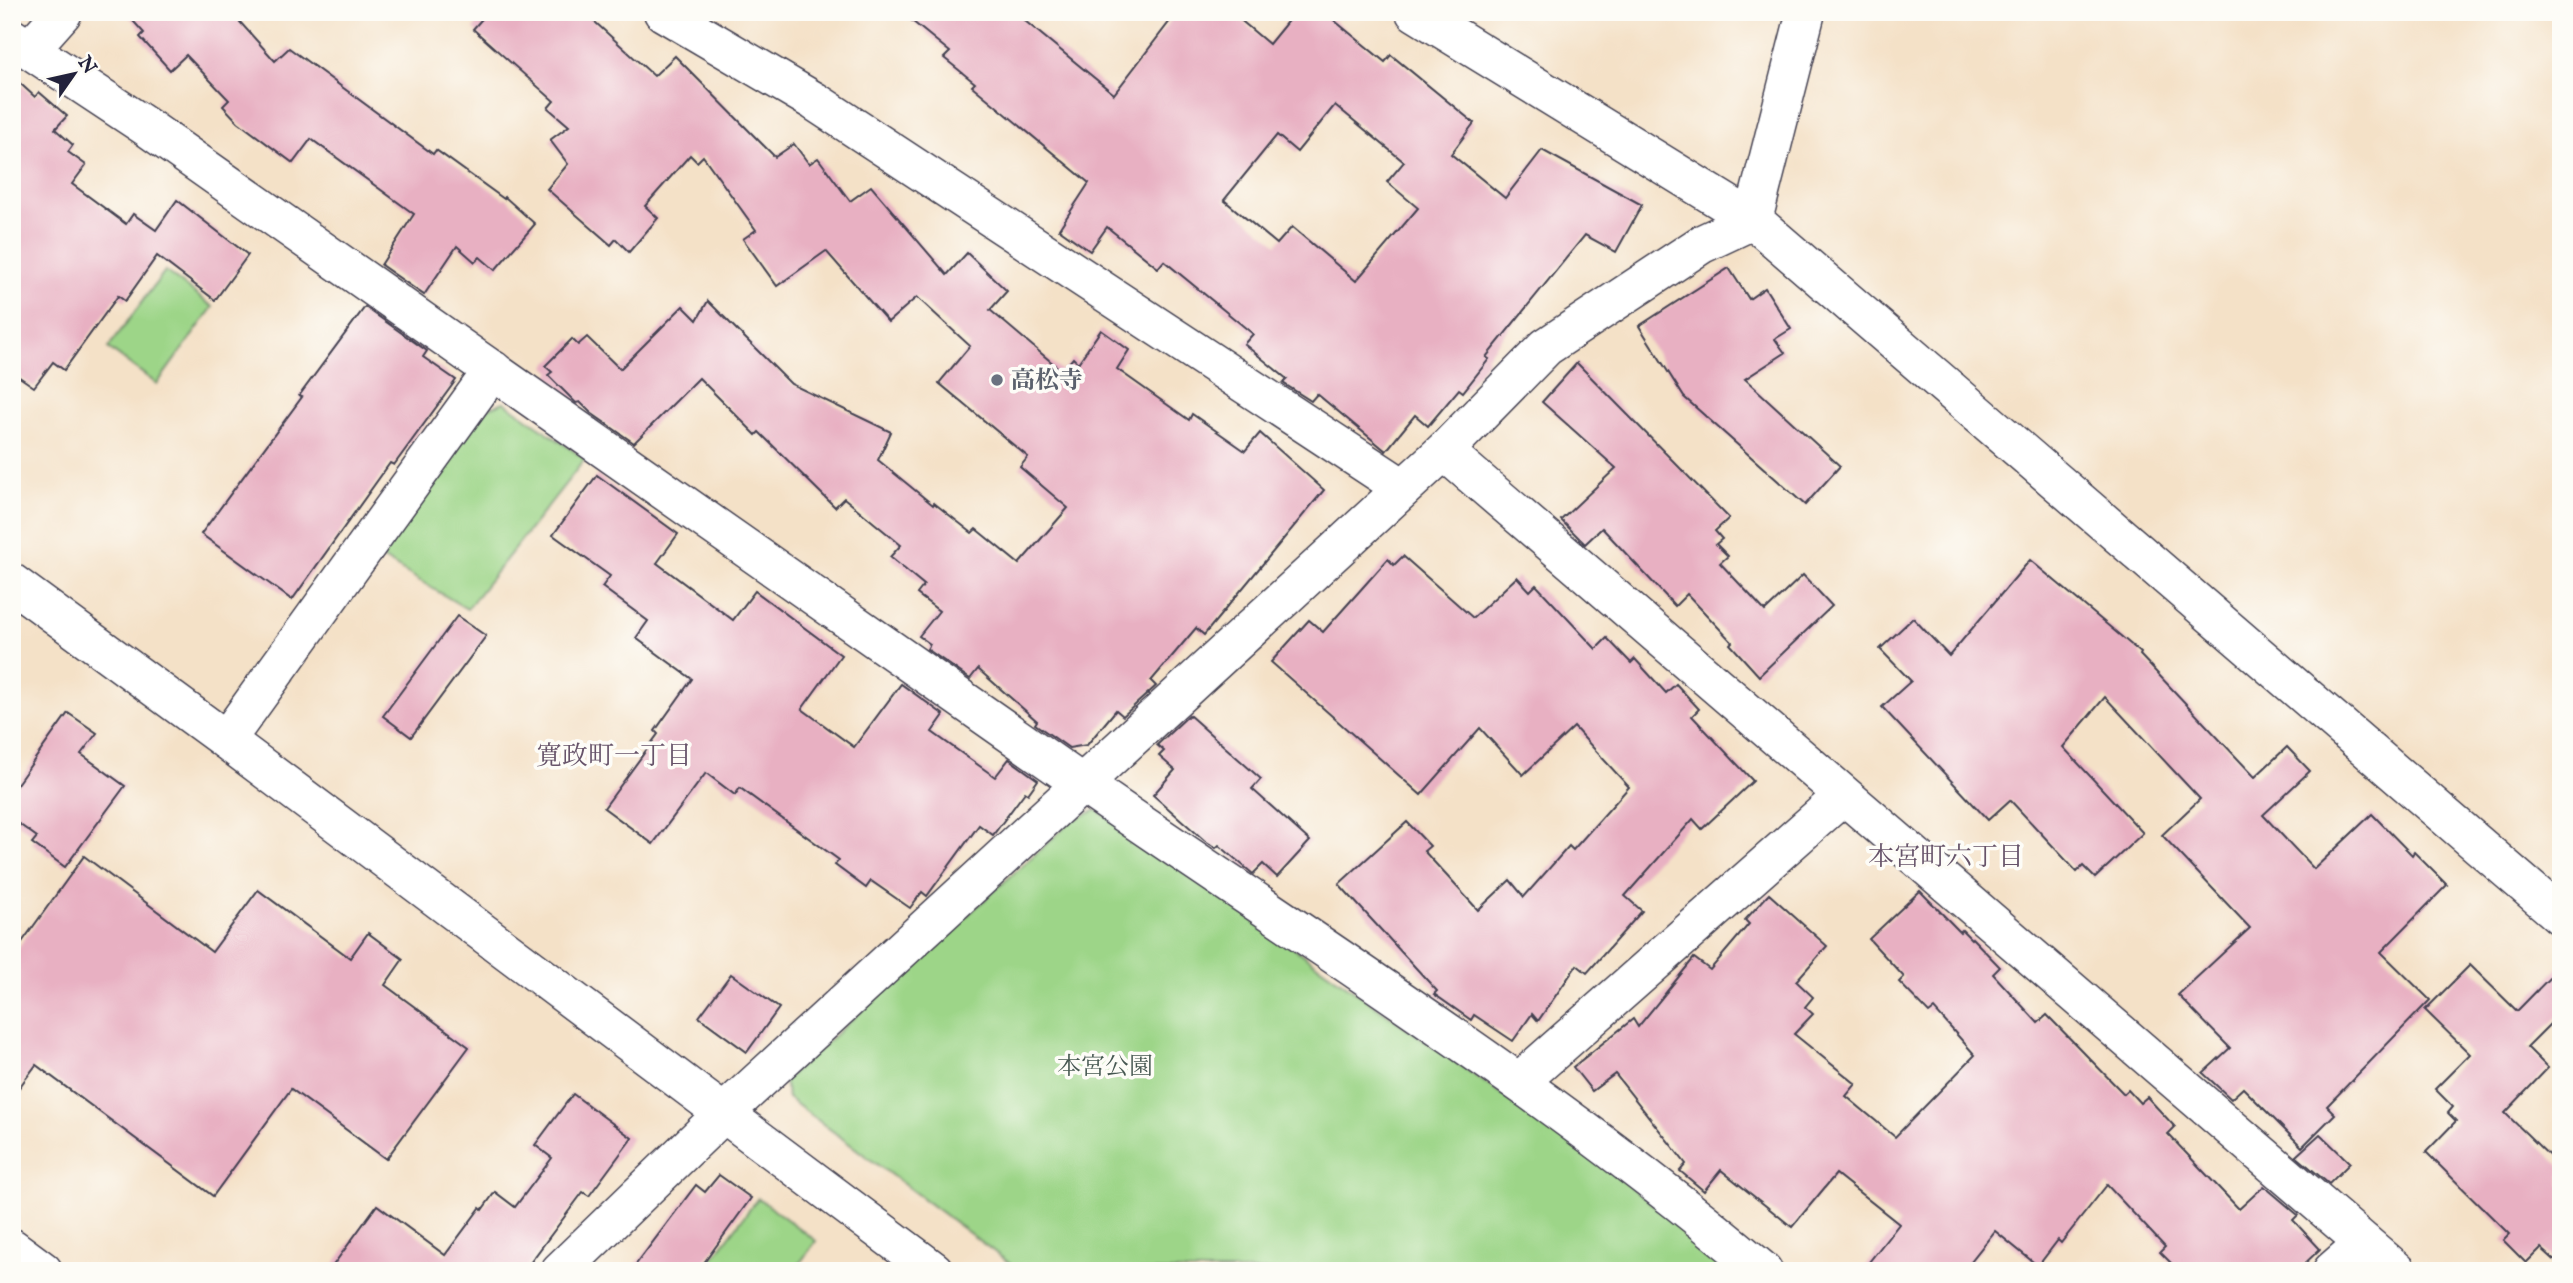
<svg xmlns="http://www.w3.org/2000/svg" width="2573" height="1283" viewBox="0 0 2573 1283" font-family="'IM FELL English','Noto Serif JP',serif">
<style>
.green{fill:#9dd588;stroke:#607c62;stroke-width:2}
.building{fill:#e8b0c2;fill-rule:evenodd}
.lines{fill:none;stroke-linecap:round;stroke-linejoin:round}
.minor-casing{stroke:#423f50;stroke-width:41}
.tertiary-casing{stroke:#423f50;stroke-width:41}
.minor{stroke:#fff;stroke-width:38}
.tertiary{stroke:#fff;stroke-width:38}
.worship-dot{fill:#6b7280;stroke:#fdfcf7;stroke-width:2.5}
.labels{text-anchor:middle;stroke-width:7;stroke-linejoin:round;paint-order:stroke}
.worship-label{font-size:24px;font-weight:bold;fill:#5b616d;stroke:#fdfcf7;text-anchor:start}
.park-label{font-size:24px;fill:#475852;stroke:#fdfcf7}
.neighbourhood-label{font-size:26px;fill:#67546a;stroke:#fdfcf7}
</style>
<rect width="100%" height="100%" fill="#fdfcf7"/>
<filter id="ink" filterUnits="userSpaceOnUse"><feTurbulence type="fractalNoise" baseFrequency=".0143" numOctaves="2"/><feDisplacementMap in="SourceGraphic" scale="14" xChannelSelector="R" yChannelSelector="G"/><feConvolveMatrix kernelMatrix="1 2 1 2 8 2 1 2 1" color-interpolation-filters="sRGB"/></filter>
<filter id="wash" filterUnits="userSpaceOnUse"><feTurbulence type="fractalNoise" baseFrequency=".00686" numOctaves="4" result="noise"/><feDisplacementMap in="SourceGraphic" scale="28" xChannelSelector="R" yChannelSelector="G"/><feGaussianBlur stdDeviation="1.57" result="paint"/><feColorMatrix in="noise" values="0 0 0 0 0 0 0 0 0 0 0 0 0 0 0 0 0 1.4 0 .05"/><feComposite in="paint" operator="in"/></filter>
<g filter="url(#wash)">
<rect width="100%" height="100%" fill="#f4e1c7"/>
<g class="green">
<polygon points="165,271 213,307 157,384 108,348"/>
<polygon points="504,402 585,459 467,609 377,555 487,409"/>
<polygon points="1097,810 1501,1094 1529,1107 1737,1271 1020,1271 788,1098 784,1081 1074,819"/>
<polygon points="758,1198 816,1241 794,1271 703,1271"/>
</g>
<g id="blocks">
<g class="building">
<polygon points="125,12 231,12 275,61 289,48 433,154 436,150 504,199 505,197 535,224 495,270 480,257 475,262 457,246 424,295 381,265 414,214 311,139 293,163 238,122 223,106 229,100 186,55 170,70 140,37 144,33"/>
<polygon points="488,12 584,12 654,76 675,56 775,157 794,144 809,164 818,158 850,201 871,186 947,275 967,253 1007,291 990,310 1062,371 1073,358 1078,363 1101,330 1129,350 1117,369 1189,420 1192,414 1245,451 1260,433 1324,490 1204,635 1196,628 1151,681 1156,686 1123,716 1116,710 1087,745 1069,748 1035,724 1037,721 978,669 970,679 927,649 930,644 919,636 939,611 917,594 924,585 890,557 901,545 844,498 835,507 759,432 756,435 699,378 634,443 591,413 580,402 576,403 548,375 552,372 545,366 572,339 578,345 587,337 620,369 683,306 697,320 708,301 791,384 891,432 878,460 933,505 934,503 972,533 976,529 1019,564 1068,508 1020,467 1028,457 939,383 970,346 917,297 888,322 826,251 777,286 743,239 756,230 703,156 697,162 690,155 645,206 658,218 629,252 616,239 611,245 547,189 568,164 550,140 569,126 548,108 554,101 473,29"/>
<path d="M901,12H1014L1114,94L1177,12H1231L1269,44L1295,12H1324L1385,62L1391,55L1474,123L1451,154L1505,198L1542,150L1642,205L1616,252L1585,235L1486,357L1489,359L1463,392L1459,389L1428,426L1415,415L1386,451L1317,394L1311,401L1283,383L1287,379L1244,344L1253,334L1164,261L1158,268L1107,227L1090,251L1059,229L1089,183L972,86L975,83L944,58L950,52ZM1335,105L1404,162L1387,182L1418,208L1356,281L1292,227L1277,244L1224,200L1277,135L1297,152Z"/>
<polygon points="12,76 35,97 39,92 67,116 55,129 73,145 68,152 86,165 72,184 126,224 133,214 156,230 177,200 248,255 215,300 157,256 125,301 118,296 64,370 53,362 34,387 12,372"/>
<polygon points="1729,268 1749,299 1765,288 1791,329 1775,339 1785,353 1745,379 1840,466 1805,505 1684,397 1639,326"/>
<polygon points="365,307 427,351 423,357 456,380 394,465 390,463 292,600 201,534 302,397 299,396"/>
<polygon points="1577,363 1729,518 1715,531 1722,539 1716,544 1728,556 1720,563 1765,611 1803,575 1832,606 1759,676 1730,644 1732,642 1687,594 1675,606 1602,528 1585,544 1561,520 1616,468 1542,402"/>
<polygon points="597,475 678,534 657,563 733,620 755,591 841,655 802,709 854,747 901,684 944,715 932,732 995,777 1009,759 1038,780 1028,794 1025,792 993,835 979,825 927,896 922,892 910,908 871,881 866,888 835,865 839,860 740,788 735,795 706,773 653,844 604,808 658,734 655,731 692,679 636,638 648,621 602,587 610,576 553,535"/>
<polygon points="1403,556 1473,618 1517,577 1530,591 1536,585 1596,649 1607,638 1631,663 1635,659 1666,693 1676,684 1699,709 1692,716 1753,781 1702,829 1693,819 1625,896 1642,911 1587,973 1577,965 1538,1021 1532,1014 1513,1041 1474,1015 1471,1020 1434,994 1437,991 1339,884 1407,822 1430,846 1424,851 1478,910 1510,880 1524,897 1569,846 1573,850 1629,787 1574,727 1523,775 1480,728 1421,795 1271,662 1309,620 1323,632 1388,559 1394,565"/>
<polygon points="2030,560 2141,653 2140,655 2253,775 2255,777 2287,747 2310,771 2263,815 2314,869 2372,814 2412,855 2414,852 2447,885 2381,952 2430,1000 2327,1106 2335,1114 2302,1147 2243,1088 2231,1099 2203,1073 2230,1048 2178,995 2250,928 2162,835 2200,799 2105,697 2063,747 2143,833 2095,878 2083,866 2077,872 2010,800 1988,820 1882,707 1911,681 1880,649 1913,618 1949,656"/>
<polygon points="457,616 486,636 411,737 383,716"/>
<polygon points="68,713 97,733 81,754 125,786 65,867 32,843 37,837 12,819 12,791"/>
<polygon points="1189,715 1261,779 1252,789 1310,841 1277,877 1263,864 1253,874 1219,845 1216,848 1204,840 1153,795 1175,770 1159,756 1164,751 1157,745"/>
<polygon points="84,856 212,952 258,890 350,958 368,933 403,959 385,985 469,1047 386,1159 291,1089 213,1196 36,1065 12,1097 12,956"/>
<polygon points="1920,891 1960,932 1962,930 1971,939 1972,938 2000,967 1993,974 2038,1023 2047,1015 2124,1094 2128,1090 2140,1103 2147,1097 2175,1127 2168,1134 2239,1209 2264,1186 2298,1215 2293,1220 2320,1249 2297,1271 2179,1271 2160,1252 2165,1247 2107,1185 2061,1243 2058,1240 2038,1266 1995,1231 1963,1271 1862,1271 1899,1224 1836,1174 1792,1227 1721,1170 1704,1191 1680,1171 1686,1164 1615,1074 1592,1091 1573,1067 1633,1019 1638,1027 1694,958 1710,970 1749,924 1745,920 1769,894 1827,946 1796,981 1813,997 1805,1007 1813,1014 1794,1034 1856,1084 1846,1096 1895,1137 1975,1055 1934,1009 1929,1013 1899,982 1904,977 1869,939"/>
<polygon points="2470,965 2517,1011 2561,966 2561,1013 2527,1047 2548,1068 2505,1113 2561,1167 2561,1266 2541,1248 2526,1263 2503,1240 2509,1234 2426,1152 2456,1121 2448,1113 2453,1107 2435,1089 2470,1054 2425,1010"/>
<polygon points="731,974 779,1008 747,1052 699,1017"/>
<polygon points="573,1094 632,1138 589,1196 583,1192 524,1271 329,1271 377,1205 445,1255 480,1208 482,1210 495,1192 515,1207 552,1158 535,1145"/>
<polygon points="2320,1134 2350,1163 2329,1184 2296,1156"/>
<polygon points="719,1175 751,1198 698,1271 631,1271 696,1185 705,1192"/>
</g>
</g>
</g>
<g filter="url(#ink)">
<use href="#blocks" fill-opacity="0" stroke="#423f50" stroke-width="2"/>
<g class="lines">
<defs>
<g id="minor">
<polyline points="663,12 814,101 1403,488"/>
<path d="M12,38L148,128C460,347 771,568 1084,785C1313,943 1550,1091 1763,1271"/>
<polyline points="30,49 63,12"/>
<polyline points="1444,451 2397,1271"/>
<polyline points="226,740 493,370"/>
<polyline points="1519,1082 1843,796"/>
<polyline points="560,1271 724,1113 1444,451 1546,347 1702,244 1753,220 1806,12"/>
<polyline points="2332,1271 2364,1243"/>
</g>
<g id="tertiary">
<polyline points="1415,12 1753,220 2561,916"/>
<polyline points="12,583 226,740 934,1271"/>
<polyline points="12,1248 43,1271"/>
</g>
</defs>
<use href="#minor" class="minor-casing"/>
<use href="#tertiary" class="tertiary-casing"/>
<use href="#minor" class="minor"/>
<use href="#tertiary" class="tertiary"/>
</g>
</g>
<circle class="worship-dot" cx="997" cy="380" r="7"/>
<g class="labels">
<g class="worship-label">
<text x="1011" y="388">高松寺</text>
</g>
<g class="park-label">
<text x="1105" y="1074">本宮公園</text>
</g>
<g class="neighbourhood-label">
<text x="614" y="764">寛政町一丁目</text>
<text x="1946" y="865">本宮町六丁目</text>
</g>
</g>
<rect width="2573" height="1283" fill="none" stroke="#fdfcf7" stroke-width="42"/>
<g transform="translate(74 74) rotate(56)" stroke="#fdfcf7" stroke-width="5" paint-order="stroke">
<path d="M0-5L12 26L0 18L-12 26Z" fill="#22223b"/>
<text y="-10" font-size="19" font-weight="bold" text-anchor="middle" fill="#22223b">N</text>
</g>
</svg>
